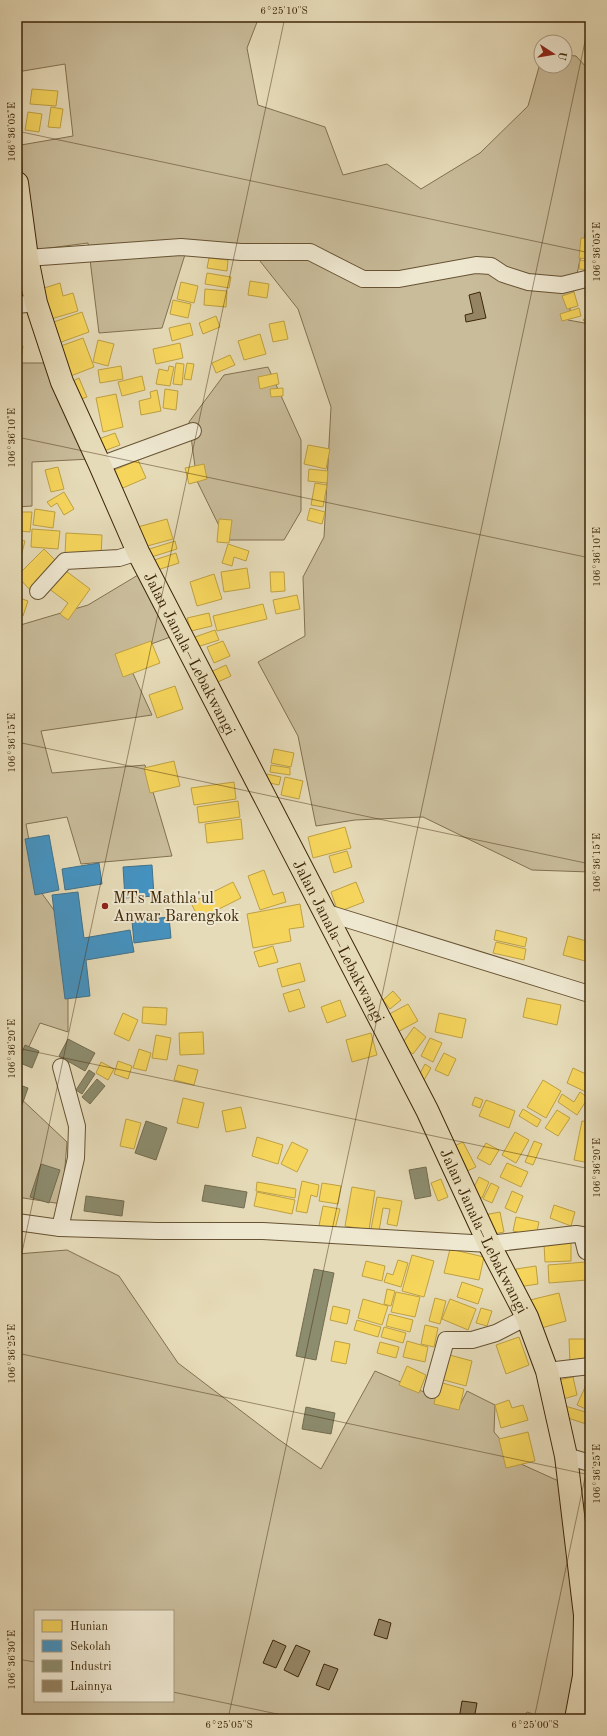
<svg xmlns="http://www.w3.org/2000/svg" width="607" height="1736" viewBox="0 0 607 1736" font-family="'Old Standard TT',serif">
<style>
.green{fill:#c9bc9a;stroke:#837150;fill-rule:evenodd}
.homes{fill:#f6d55c;stroke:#bea042}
.schools{fill:#4393c3;stroke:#41728b}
.industry{fill:#8c8c6e;stroke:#746d4f}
.building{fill:#958463;stroke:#3d2607}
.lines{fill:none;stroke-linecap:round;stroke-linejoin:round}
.minor-casing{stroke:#675333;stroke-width:18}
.primary-casing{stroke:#3d2607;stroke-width:24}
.minor{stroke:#efe8d1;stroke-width:16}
.primary{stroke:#e6dbb8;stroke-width:22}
.ticks{fill:none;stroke:#3d2607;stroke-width:1;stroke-opacity:0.45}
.poi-dot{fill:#8f2418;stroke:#efe8d1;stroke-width:1.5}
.labels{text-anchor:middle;stroke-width:4;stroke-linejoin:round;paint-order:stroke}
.street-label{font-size:16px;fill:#3d2607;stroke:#efe8d1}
.poi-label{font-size:16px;fill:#3d2607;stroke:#efe8d1;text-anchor:start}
.neatline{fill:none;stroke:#3d2607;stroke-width:1.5}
.ticks-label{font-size:10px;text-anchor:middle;fill:#3d2607}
</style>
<rect width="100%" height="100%" fill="#e6dbb8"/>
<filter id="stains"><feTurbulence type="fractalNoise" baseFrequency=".005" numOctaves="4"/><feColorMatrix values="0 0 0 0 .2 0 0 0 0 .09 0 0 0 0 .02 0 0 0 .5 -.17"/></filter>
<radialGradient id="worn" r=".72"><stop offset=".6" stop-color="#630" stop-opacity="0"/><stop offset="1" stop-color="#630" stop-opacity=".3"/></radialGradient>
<g class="green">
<polygon points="17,17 259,17 247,48 258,105 325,127 343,175 387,164 421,189 480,153 528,106 541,60 541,66 565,66 565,55 576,56 587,68 590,68 590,230 586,229 568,320 590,324 590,872 532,870 423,817 355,820 316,826 298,736 258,662 305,636 303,577 324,537 331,407 298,309 256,256 188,245 162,328 99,333 88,243 26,251 21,145 73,136 65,64 17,72"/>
<polygon points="17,363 52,363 91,459 32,462 32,506 17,507"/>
<polygon points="268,367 301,440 301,511 284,540 226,540 197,481 189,422 224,375"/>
<polygon points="143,572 173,636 124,654 152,715 41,731 52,773 145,765 172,856 81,864 67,817 26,824 38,888 64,924 68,998 68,1032 40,1023 17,1072 17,626 88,605"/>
<polygon points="17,1095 67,1142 62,1204 17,1197"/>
<path d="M67,1250L119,1276L178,1363L278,1439L321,1469L375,1371L459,1407L467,1391L495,1405L494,1432L521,1464L563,1483L585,1657L569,1719H547L527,1712L522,1719H17V1254ZM35,1611H173V1701H35Z"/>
</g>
<g class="homes">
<polygon points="32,89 58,91 56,106 30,104"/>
<polygon points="51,107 63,109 60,128 48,127"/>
<polygon points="28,112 42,114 39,132 25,130"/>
<polygon points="581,238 590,238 590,259 579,258"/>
<polygon points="209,258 228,260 227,271 207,268"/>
<polygon points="580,260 590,262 590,270 579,269"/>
<polygon points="207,273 231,277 229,288 205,284"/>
<polygon points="250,281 269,284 267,298 248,295"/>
<polygon points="181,282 198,286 194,303 177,299"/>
<polygon points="60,283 63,296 73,293 78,311 51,319 41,289"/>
<polygon points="205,289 227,291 226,307 204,305"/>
<polygon points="574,292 578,306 567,309 562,296"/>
<polygon points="173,300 191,304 188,318 170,314"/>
<polygon points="579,308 581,316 562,321 560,314"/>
<polygon points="82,312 89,332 56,344 48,324"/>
<polygon points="590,312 590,327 583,320"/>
<polygon points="216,316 220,327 203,334 199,323"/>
<polygon points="284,321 288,339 273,342 269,324"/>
<polygon points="190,323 193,335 172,341 169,328"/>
<polygon points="260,334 266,354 244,360 238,341"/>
<polygon points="83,338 94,367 68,377 58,347"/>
<polygon points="98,340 114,344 108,366 93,362"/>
<polygon points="180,343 183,358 156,364 153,349"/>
<polygon points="17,346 23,346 21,360 17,359"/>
<polygon points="230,355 235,365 216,373 212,363"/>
<polygon points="176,363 184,364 182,385 173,384"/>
<polygon points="187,363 194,364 191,380 184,379"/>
<polygon points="121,366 123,379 100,383 98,370"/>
<polygon points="169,366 174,367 170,386 156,384 159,369 168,371"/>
<polygon points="277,373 279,384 260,389 258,377"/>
<polygon points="142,376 145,390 122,396 118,382"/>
<polygon points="79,378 87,397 78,400 71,382"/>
<polygon points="283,388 283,396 271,397 270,389"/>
<polygon points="165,389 178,391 176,410 163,408"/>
<polygon points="157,390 161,411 141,415 139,401 151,398 150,392"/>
<polygon points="116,394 123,427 103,432 96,398"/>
<polygon points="115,433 120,445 101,452 96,440"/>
<polygon points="308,445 330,449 326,469 304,464"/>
<polygon points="138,460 146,478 118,490 110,472"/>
<polygon points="204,464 207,479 189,484 185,468"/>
<polygon points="58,467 64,489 51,492 45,470"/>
<polygon points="309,469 328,471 327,483 308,481"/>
<polygon points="315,483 327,485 323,507 311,505"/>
<polygon points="64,492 74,509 64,515 57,503 51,507 47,502"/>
<polygon points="310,508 325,512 322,524 307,520"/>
<polygon points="35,509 55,512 53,528 33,525"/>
<polygon points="21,512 32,512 30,532 19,531"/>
<polygon points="167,519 173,539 140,548 134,528"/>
<polygon points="219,519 232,520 229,543 217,542"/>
<polygon points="32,529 60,531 58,549 31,547"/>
<polygon points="66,533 102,535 101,557 65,555"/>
<polygon points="17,539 25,541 19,564 17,563"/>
<polygon points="175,541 177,549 145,559 143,551"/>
<polygon points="228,544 249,551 246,561 234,557 232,566 222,563"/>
<polygon points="44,549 59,564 32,592 17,576"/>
<polygon points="176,553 179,563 151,572 148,562"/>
<polygon points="62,568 90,589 68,620 60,614 68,603 48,588"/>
<polygon points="247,568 250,588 224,592 221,572"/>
<polygon points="270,572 284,572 285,591 271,592"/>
<polygon points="214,574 222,599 197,606 190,582"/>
<polygon points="297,595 300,609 276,614 273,600"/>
<polygon points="17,597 28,601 23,616 17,614"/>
<polygon points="263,604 267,619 217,631 213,616"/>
<polygon points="209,613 212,626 191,631 187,618"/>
<polygon points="215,630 219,640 197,647 195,637"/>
<polygon points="151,641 160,663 123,677 115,654"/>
<polygon points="223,641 230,656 214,663 207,647"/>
<polygon points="226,665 231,676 209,686 204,675"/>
<polygon points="175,686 183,709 157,718 149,695"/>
<polygon points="274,749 294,753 291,767 271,763"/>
<polygon points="174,761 180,786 150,793 144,768"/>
<polygon points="271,765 290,768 290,775 270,772"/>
<polygon points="267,774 281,777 279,785 265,782"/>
<polygon points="285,777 303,781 299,799 281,795"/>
<polygon points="234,782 236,799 194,805 191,788"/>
<polygon points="238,801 240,817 199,823 197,807"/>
<polygon points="241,819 243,839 207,843 205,824"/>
<polygon points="345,827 351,848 313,858 308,837"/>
<polygon points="347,851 352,867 334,873 329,856"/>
<polygon points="264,870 273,895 283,892 286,902 260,910 248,876"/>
<polygon points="233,882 241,898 199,919 191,903"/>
<polygon points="356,882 364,902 338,912 331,892"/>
<polygon points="300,904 304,927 289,929 291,941 253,948 247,914"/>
<polygon points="496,930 527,938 525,947 494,940"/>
<polygon points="568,936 590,942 585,961 563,955"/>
<polygon points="496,942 526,949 524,960 493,953"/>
<polygon points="273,946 278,962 259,967 254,952"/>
<polygon points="300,963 305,981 282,987 277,969"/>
<polygon points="299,989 305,1007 289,1012 283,994"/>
<polygon points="393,991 401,1000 390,1009 383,1000"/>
<polygon points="527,998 561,1005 557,1025 523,1017"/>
<polygon points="340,1000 346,1016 327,1023 321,1007"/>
<polygon points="408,1004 418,1021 392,1035 382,1018"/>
<polygon points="143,1007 167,1008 166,1025 142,1023"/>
<polygon points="123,1013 138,1020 129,1041 114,1034"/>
<polygon points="439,1013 466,1019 462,1038 435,1032"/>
<polygon points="414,1027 426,1037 413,1054 401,1045"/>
<polygon points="203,1032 204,1054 180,1055 179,1033"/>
<polygon points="371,1033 377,1055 352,1062 346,1040"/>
<polygon points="156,1035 171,1038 167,1060 152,1058"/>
<polygon points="430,1038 442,1043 433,1062 421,1056"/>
<polygon points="139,1049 151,1053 146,1071 133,1068"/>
<polygon points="444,1053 456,1059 448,1076 435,1070"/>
<polygon points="118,1061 132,1066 128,1079 114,1074"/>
<polygon points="101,1062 114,1069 108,1080 96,1073"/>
<polygon points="425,1064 431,1068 423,1082 417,1079"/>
<polygon points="178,1065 198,1070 194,1085 174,1080"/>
<polygon points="573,1068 590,1076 590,1083 586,1092 567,1083"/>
<polygon points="543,1080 561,1091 546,1118 527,1107"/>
<polygon points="580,1092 588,1098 577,1115 558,1102 562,1094 574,1102"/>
<polygon points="475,1097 483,1100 480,1108 472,1105"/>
<polygon points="183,1098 204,1103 198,1128 177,1123"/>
<polygon points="486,1100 515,1111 509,1128 479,1116"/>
<polygon points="241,1107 246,1128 226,1132 222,1111"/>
<polygon points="523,1109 541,1120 537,1127 519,1116"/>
<polygon points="557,1110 570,1118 558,1136 545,1128"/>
<polygon points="126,1119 141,1123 134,1149 120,1146"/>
<polygon points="582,1121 590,1122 590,1163 574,1160"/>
<polygon points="515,1132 529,1140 516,1163 502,1155"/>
<polygon points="257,1137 283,1145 278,1164 252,1156"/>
<polygon points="534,1141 542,1144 533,1165 525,1162"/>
<polygon points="292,1142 308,1150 297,1172 281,1164"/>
<polygon points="463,1142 476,1167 465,1172 452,1147"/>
<polygon points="486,1143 499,1150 490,1165 477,1158"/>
<polygon points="507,1163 528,1172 521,1187 500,1177"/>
<polygon points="479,1177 489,1182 482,1198 471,1193"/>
<polygon points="441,1179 448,1197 438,1201 431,1183"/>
<polygon points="302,1181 319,1185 317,1197 311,1195 307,1213 296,1211"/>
<polygon points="257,1182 296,1189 295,1198 256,1191"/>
<polygon points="322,1183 341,1186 338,1204 319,1201"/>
<polygon points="491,1183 499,1187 492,1203 483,1199"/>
<polygon points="352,1187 375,1191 369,1230 345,1226"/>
<polygon points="512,1191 523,1196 516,1213 505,1208"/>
<polygon points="257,1192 295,1200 292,1214 254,1206"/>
<polygon points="377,1197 402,1201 397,1226 387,1224 390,1209 383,1208 379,1231 371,1229"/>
<polygon points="554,1205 575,1212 571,1226 550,1218"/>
<polygon points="323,1206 340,1209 335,1229 319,1226"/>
<polygon points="500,1212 504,1232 488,1235 484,1215"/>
<polygon points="516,1217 539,1222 536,1236 513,1231"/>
<polygon points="571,1243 571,1261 545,1262 544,1244"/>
<polygon points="450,1249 484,1257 479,1280 444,1273"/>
<polygon points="412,1255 434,1261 424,1297 402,1291"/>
<polygon points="398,1260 408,1263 401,1287 384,1282 387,1273 393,1275"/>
<polygon points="366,1261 385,1266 382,1281 362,1276"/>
<polygon points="586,1262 587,1280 549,1283 548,1265"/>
<polygon points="536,1266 538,1284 518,1287 516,1269"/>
<polygon points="462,1282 483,1289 478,1304 457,1297"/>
<polygon points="387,1289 395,1291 391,1306 384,1304"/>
<polygon points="396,1292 420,1297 415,1317 391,1312"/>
<polygon points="559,1293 566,1321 538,1329 530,1300"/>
<polygon points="435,1298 446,1301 440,1324 429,1321"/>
<polygon points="363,1299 388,1306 382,1325 358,1318"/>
<polygon points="450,1299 476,1309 468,1330 442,1319"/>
<polygon points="333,1306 350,1310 347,1324 330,1320"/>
<polygon points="481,1308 492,1311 487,1326 476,1323"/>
<polygon points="389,1314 413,1320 410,1332 386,1326"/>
<polygon points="357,1320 381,1327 378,1337 354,1330"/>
<polygon points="425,1325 438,1328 434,1347 421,1344"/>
<polygon points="384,1327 406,1333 403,1343 381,1337"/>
<polygon points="519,1337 529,1365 506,1374 496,1345"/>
<polygon points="569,1339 585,1339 585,1364 570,1364"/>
<polygon points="335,1341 350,1344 346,1364 331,1361"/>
<polygon points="407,1341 428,1347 425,1362 403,1357"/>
<polygon points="380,1342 399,1347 396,1358 377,1353"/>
<polygon points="446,1354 472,1361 466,1386 440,1379"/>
<polygon points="407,1366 426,1375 419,1393 399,1385"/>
<polygon points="573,1377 577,1395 563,1399 558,1380"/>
<polygon points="439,1382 464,1389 459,1410 434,1404"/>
<polygon points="586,1385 590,1386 590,1411 577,1405"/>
<polygon points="509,1400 512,1408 523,1405 528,1420 501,1428 495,1405"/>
<polygon points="565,1406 589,1413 586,1424 562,1416"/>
<polygon points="528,1432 535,1461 506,1468 499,1439"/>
<polygon points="583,1503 590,1506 590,1523 578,1519"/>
</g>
<g class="schools">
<polygon points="49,835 59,890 35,895 25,839"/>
<polygon points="99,863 102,884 65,890 62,869"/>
<polygon points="152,865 154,896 125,898 123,867"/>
<polygon points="78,892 84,938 130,930 134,952 86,960 90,996 65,999 52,895"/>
<polygon points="169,917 171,938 134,943 132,921"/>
</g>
<g class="industry">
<polygon points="68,1039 95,1053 85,1071 59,1056"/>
<polygon points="25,1045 39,1051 32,1068 18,1062"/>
<polygon points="89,1070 95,1074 82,1094 76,1090"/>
<polygon points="97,1079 105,1086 90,1104 82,1097"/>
<polygon points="17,1084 28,1088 22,1105 17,1103"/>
<polygon points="146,1121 167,1128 156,1160 135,1153"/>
<polygon points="41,1164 60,1170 49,1203 30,1197"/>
<polygon points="426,1167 431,1196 415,1199 409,1170"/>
<polygon points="205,1185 247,1192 244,1208 202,1201"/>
<polygon points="86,1196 124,1201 122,1216 84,1211"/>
<polygon points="314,1269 334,1273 316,1360 296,1356"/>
<polygon points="306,1407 335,1413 331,1434 302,1429"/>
</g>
<g class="building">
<polygon points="480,292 486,318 466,322 465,315 473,313 469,295"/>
<polygon points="379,1619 391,1623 387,1639 374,1635"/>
<polygon points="273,1640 286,1646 276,1668 263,1663"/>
<polygon points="296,1645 310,1651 298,1677 284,1670"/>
<polygon points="324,1664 338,1669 329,1690 316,1685"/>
<polygon points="462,1701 477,1703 474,1719 459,1719"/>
</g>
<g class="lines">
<defs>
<g id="minor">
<polyline points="27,258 181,247 241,252 310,252 363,279 399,279 476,265 491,266 503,274 528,282 562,285 590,278"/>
<polyline points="17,305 36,303"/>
<polyline points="100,465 193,431"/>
<polyline points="38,591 65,561 119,558 138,552"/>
<polyline points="324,912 586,993"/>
<polyline points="17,1222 60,1228 157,1231 263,1231 489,1244 576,1234 582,1235 586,1251 590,1253"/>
<polyline points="60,1228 76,1158 77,1126 61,1067"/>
<polyline points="547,1371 590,1366"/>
<polyline points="432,1390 446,1340 472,1340 496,1333 527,1317"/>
<polyline points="566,1456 590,1463"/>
</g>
<g id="primary">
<path id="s1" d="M17,183L27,258L36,303L62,382L100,465L138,552L427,1110L489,1244L527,1317L547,1371L566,1456L585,1615L584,1676L576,1719"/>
</g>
</defs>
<use href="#minor" class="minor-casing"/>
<use href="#primary" class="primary-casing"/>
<use href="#minor" class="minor"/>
<use href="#primary" class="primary"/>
</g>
<path class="ticks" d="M17,131L590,253M17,437L590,558M17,742L590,864M17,1048L590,1169M17,1276L285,17M17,1353L590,1475M17,1659L35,1662M173,1692L301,1719M228,1719L590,18M534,1719L590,1454"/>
<circle class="poi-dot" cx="105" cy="906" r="4"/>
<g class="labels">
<g class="street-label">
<text dy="6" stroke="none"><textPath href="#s1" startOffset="505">Jalan Janala–Lebakwangi</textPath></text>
<text dy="6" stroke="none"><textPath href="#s1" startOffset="829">Jalan Janala–Lebakwangi</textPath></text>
<text dy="6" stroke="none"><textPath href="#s1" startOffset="1153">Jalan Janala–Lebakwangi</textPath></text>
</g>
<g class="poi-label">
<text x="113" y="903">MTs Mathla'ul<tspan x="113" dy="18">Anwar Barengkok</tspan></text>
</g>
</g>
<rect width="607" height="1736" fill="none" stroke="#e6dbb8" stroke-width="44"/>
<rect x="34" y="1610" width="140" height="92" fill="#efe8d1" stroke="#a89a80"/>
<rect x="42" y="1620" width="20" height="12" fill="#f6d55c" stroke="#a89a80"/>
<text x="70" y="1630" font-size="12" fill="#3d2607">Hunian</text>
<rect x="42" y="1640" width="20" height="12" fill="#4393c3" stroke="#a89a80"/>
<text x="70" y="1650" font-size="12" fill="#3d2607">Sekolah</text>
<rect x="42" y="1660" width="20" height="12" fill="#8c8c6e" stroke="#a89a80"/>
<text x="70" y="1670" font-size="12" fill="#3d2607">Industri</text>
<rect x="42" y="1680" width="20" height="12" fill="#958463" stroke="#a89a80"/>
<text x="70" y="1690" font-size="12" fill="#3d2607">Lainnya</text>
<g transform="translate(553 54) rotate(102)"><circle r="19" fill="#efe8d1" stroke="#a89a80"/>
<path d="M0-3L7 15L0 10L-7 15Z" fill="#8f2418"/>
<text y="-6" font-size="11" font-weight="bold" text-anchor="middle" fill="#3d2607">U</text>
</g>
<rect x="22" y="22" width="563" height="1692" class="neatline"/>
<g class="ticks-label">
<text x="284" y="14">6°25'10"S</text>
<text transform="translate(11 132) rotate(-90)" y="4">106°36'05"E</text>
<text transform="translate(596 252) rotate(-90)" y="4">106°36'05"E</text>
<text transform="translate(11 438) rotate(-90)" y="4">106°36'10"E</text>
<text transform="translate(596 557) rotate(-90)" y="4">106°36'10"E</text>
<text transform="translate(11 743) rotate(-90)" y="4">106°36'15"E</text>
<text transform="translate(596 863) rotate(-90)" y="4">106°36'15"E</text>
<text transform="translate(11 1049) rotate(-90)" y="4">106°36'20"E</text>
<text transform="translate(596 1168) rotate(-90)" y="4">106°36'20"E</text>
<text transform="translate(11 1354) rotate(-90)" y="4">106°36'25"E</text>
<text transform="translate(596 1474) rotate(-90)" y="4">106°36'25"E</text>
<text transform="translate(11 1660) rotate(-90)" y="4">106°36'30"E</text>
<text x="229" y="1728">6°25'05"S</text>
<text x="535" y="1728">6°25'00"S</text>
</g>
<rect width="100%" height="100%" filter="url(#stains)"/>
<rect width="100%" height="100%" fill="url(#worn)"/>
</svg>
